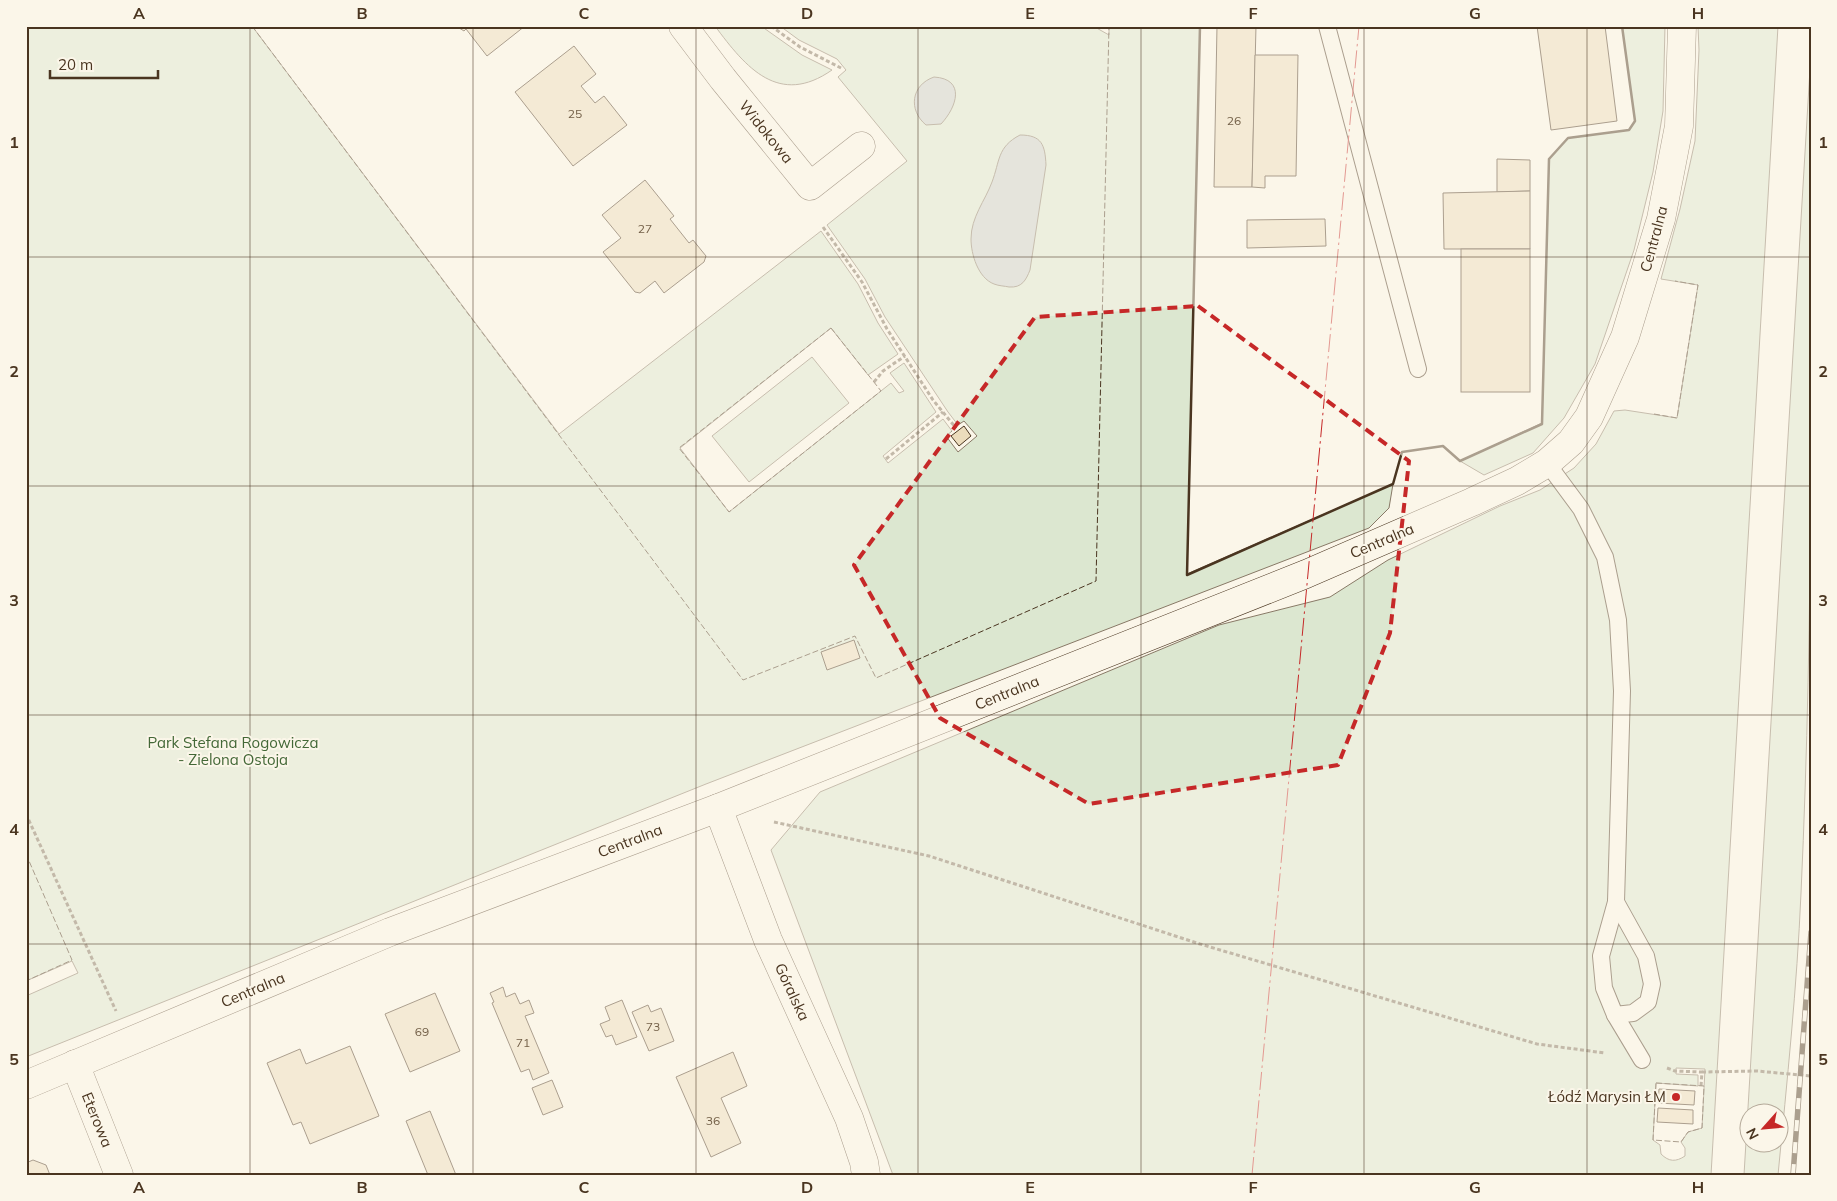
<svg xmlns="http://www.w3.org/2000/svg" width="1837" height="1201" viewBox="0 0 1837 1201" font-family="Mulish,sans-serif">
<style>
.green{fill:#dce7d0;stroke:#887966;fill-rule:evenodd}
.water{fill:#c9cecd;stroke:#887966}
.building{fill:#ecdcbc;stroke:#4a3520}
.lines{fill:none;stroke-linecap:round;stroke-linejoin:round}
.service-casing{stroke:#4a3520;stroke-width:18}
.minor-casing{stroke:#4a3520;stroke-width:29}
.path{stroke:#7f6f5c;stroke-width:3;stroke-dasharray:4 2.5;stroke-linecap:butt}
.service{stroke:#fbf6e9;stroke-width:16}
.minor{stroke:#fbf6e9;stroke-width:28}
.rail-casing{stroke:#4a3520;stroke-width:5.5}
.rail{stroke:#fbf6e9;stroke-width:4;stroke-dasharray:11;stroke-linecap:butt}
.fence{stroke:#4a3520;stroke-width:1;stroke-dasharray:6 2.5;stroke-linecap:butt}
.wall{stroke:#4a3520;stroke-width:2.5}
.power{stroke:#c62828;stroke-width:1;stroke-dasharray:18 4 2.5 4;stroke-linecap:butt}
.marked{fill:none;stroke:#c62828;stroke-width:4;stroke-dasharray:10 6;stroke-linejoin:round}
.grid{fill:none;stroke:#4a3520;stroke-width:1;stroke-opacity:0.55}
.poi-dot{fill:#c62828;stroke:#fbf6e9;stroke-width:2}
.labels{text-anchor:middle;stroke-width:4;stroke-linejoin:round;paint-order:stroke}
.number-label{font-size:12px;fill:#725f47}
.street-label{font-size:15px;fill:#4a3520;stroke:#fbf6e9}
.park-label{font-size:15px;fill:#436837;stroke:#fbf6e9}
.poi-label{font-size:15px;fill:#4a3520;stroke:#fbf6e9;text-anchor:end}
.neatline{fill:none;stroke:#4a3520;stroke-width:2}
.grid-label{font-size:16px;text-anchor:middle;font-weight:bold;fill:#4a3520}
</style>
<rect width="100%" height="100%" fill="#fbf6e9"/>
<g class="green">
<polygon points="26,26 252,26 559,434 821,231 858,284 878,323 898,354 868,375 831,328 680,448 729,512 891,383 899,393 904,391 890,373 904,363 936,412 883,456 888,463 943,419 952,431 946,436 958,452 977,436 964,421 958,425 948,412 885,317 865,279 827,225 907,161 838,77 846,70 837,59 799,40 780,26 1093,26 1109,35 1109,26 1200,26 1187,574 1393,484 1389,508 1369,528 706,784 26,1057 26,996 78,973 72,961 26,981"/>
<path d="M715,26H761L802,55L832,70C779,107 746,68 715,26Z"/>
<polygon points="1622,26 1665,26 1663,111 1653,172 1634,250 1595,364 1564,418 1533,453 1484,475 1460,461 1542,423 1549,159 1568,138 1629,130 1635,121"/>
<path d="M1698,26H1778L1711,1175H893L771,850L820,792L1219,625L1330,597L1388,560L1500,506L1540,490L1574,468L1596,444L1614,411L1625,410L1677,418L1698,285L1661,279L1680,209L1695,141L1699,50ZM1676,1068L1705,1069L1702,1128L1688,1132L1681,1142L1685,1148V1156C1676,1162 1669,1162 1661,1154L1660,1145L1653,1140L1656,1083L1698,1086V1075L1676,1074Z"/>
<path d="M1811,52C1811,332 1814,613 1801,893C1797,987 1787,1081 1778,1175H1744ZM1750,1114H1780V1144H1750Z"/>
<polygon points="812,357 849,403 749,482 712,436"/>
</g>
<g class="water">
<path d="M934,77C966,79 957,107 941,124L926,125C908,110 911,85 934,77Z"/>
<path d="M1020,135C1042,135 1045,145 1046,165L1030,270C1026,280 1022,288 1009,287C1005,286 999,286 994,284C978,278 971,254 971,239C971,217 985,201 992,182C1000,161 997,147 1020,135Z"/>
</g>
<g class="building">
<polygon points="456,26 525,26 487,56 466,29 464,31"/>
<polygon points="1217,26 1256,26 1252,187 1214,187"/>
<polygon points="1537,26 1605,26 1617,121 1551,130"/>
<polygon points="574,46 596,74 581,86 595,103 604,96 627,125 573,166 515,92"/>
<polygon points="1255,55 1298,55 1296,176 1265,176 1265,188 1252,187"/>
<polygon points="1497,159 1530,160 1530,191 1497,192"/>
<polygon points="645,180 674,216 670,219 689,243 693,240 706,256 704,262 664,293 655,281 640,293 635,292 603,252 621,238 602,215"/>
<polygon points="1530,191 1530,249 1444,249 1443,193"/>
<polygon points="1325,219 1326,246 1247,248 1247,220"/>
<rect x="1461" y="249" width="69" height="143"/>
<polygon points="964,426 971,436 959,446 951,436"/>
<polygon points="854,640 860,658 827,670 821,652"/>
<polygon points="503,987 506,997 515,993 520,1004 529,1000 534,1013 525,1016 549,1073 533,1080 529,1069 521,1072 492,1003 494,1002 490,993"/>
<polygon points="435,993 460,1051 410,1072 385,1014"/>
<polygon points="622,1000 637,1037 616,1045 612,1035 606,1037 600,1024 610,1020 605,1007"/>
<polygon points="648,1005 651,1012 661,1008 674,1041 649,1051 632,1012"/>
<polygon points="350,1046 379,1116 310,1144 301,1122 293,1125 267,1063 300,1049 306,1064"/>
<polygon points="733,1052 747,1086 721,1098 741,1143 711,1157 676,1077"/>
<polygon points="552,1080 563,1107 543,1115 532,1088"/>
<polygon points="1659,1089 1695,1091 1694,1105 1658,1103"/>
<polygon points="1658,1108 1693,1110 1693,1124 1657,1122"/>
<polygon points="430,1111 456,1175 428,1175 406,1121"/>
<polygon points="33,1160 46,1165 50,1175 26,1175 26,1163"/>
</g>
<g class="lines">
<defs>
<g id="service">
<polyline points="1327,26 1418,369"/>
<polyline points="1547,463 1581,509 1605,557 1618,620 1622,691 1616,902 1601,956 1604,988 1615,1015 1642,1060"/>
<polyline points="1615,1015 1633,1013 1648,1002 1652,984 1646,956 1616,902"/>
</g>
<g id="minor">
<polyline points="683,26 723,79 810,186 861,146"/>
<polyline points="718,808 768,940 849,1118 864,1162 866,1175"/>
<polyline points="75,1064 119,1175"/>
<polyline points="26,1085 390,932 718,808 1306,574 1472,502 1517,481 1547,463 1571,442 1589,417 1625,337 1661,219 1679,126 1682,26"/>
</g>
</defs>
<use href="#service" class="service-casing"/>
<use href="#minor" class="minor-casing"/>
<g class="path">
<polyline points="771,26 800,47 841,68"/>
<polyline points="823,227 862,282 887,329 933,400 956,428"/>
<polyline points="874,382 883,371 905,356"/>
<polyline points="886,459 943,412"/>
<polyline points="26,814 116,1011"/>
<polyline points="774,822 929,856 1200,944 1537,1044 1605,1053"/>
<polyline points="1667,1068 1675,1071 1702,1072 1701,1086"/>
<polyline points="1702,1072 1757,1071 1811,1076"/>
</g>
<use href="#service" class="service"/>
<use href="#minor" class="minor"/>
<defs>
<polyline id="rail" points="1793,1175 1811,932"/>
</defs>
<use href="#rail" class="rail-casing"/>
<use href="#rail" class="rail"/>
<g class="fence">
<polyline points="252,26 743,680 855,636 876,678 1096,581 1109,26"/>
<polygon points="831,328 881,391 729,512 679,448"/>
<polyline points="1654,414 1677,418 1698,285 1675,281"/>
<polyline points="26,854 72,960 26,981"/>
<polygon points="1656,1083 1704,1086 1702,1128 1688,1132 1681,1142 1653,1140"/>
</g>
<polyline class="wall" points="1200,26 1187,575 1393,484 1402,452 1443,446 1460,461 1542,424 1549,159 1568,138 1629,130 1635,121 1622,26"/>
<polyline class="power" points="1252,1175 1359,26"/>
</g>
<path d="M0 0H1837V1201H0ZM1198,306L1409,461L1390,633L1338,765L1089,804L940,718L854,565L1035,317Z" fill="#fbf6e9" fill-opacity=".55" fill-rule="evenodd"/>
<path class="marked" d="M1198,306L1409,461L1390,633L1338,765L1089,804L940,718L854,565L1035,317Z"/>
<path class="grid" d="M250,26V1175M473,26V1175M696,26V1175M918,26V1175M1141,26V1175M1364,26V1175M1587,26V1175M26,257H1811M26,486H1811M26,715H1811M26,944H1811"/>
<circle class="poi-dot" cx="1676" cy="1097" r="5"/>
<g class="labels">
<g class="number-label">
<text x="575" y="118">25</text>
<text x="1234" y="125">26</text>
<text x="645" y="233">27</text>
<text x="653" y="1031">73</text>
<text x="422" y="1036">69</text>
<text x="523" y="1047">71</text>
<text x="713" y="1125">36</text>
</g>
<g class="street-label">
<text transform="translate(766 132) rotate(51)" y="5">Widokowa</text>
<text transform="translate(1654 239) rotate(-75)" y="5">Centralna</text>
<text transform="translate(1382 541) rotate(-23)" y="5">Centralna</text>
<text transform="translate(1007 693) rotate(-22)" y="5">Centralna</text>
<text transform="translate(630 841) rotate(-21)" y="5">Centralna</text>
<text transform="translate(253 990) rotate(-23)" y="5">Centralna</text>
<text transform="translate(792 992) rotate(65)" y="5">Góralska</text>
<text transform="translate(97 1120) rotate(68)" y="5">Eterowa</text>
</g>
<g class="park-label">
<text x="233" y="748">Park Stefana Rogowicza<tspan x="233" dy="17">- Zielona Ostoja</tspan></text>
</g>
<g class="poi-label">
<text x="1666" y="1102">Łódź Marysin ŁM</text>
</g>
</g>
<rect width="1837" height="1201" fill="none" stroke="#fbf6e9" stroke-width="55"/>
<g transform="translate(1764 1128) rotate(243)"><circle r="24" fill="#fbf6e9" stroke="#b4a999"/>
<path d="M0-4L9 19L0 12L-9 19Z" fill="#c62828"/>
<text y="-8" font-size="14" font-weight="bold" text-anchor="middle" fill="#4a3520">N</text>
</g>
<path d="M50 70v8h108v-8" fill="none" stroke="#4a3520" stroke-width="2.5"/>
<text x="58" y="70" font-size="15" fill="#4a3520" stroke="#fbf6e9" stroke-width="4" paint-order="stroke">20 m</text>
<rect x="28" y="28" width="1782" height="1146" class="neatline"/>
<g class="grid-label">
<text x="139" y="19">A</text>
<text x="362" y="19">B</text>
<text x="584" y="19">C</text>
<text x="807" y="19">D</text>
<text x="1030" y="19">E</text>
<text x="1253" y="19">F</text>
<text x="1475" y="19">G</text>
<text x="1698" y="19">H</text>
<text x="14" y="148">1</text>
<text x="1823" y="148">1</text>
<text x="14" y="377">2</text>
<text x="1823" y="377">2</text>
<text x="14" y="606">3</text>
<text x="1823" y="606">3</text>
<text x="14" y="835">4</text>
<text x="1823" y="835">4</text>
<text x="14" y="1065">5</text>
<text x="1823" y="1065">5</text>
<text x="139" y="1193">A</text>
<text x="362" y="1193">B</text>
<text x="584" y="1193">C</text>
<text x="807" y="1193">D</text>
<text x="1030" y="1193">E</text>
<text x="1253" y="1193">F</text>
<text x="1475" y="1193">G</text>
<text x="1698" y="1193">H</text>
</g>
</svg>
